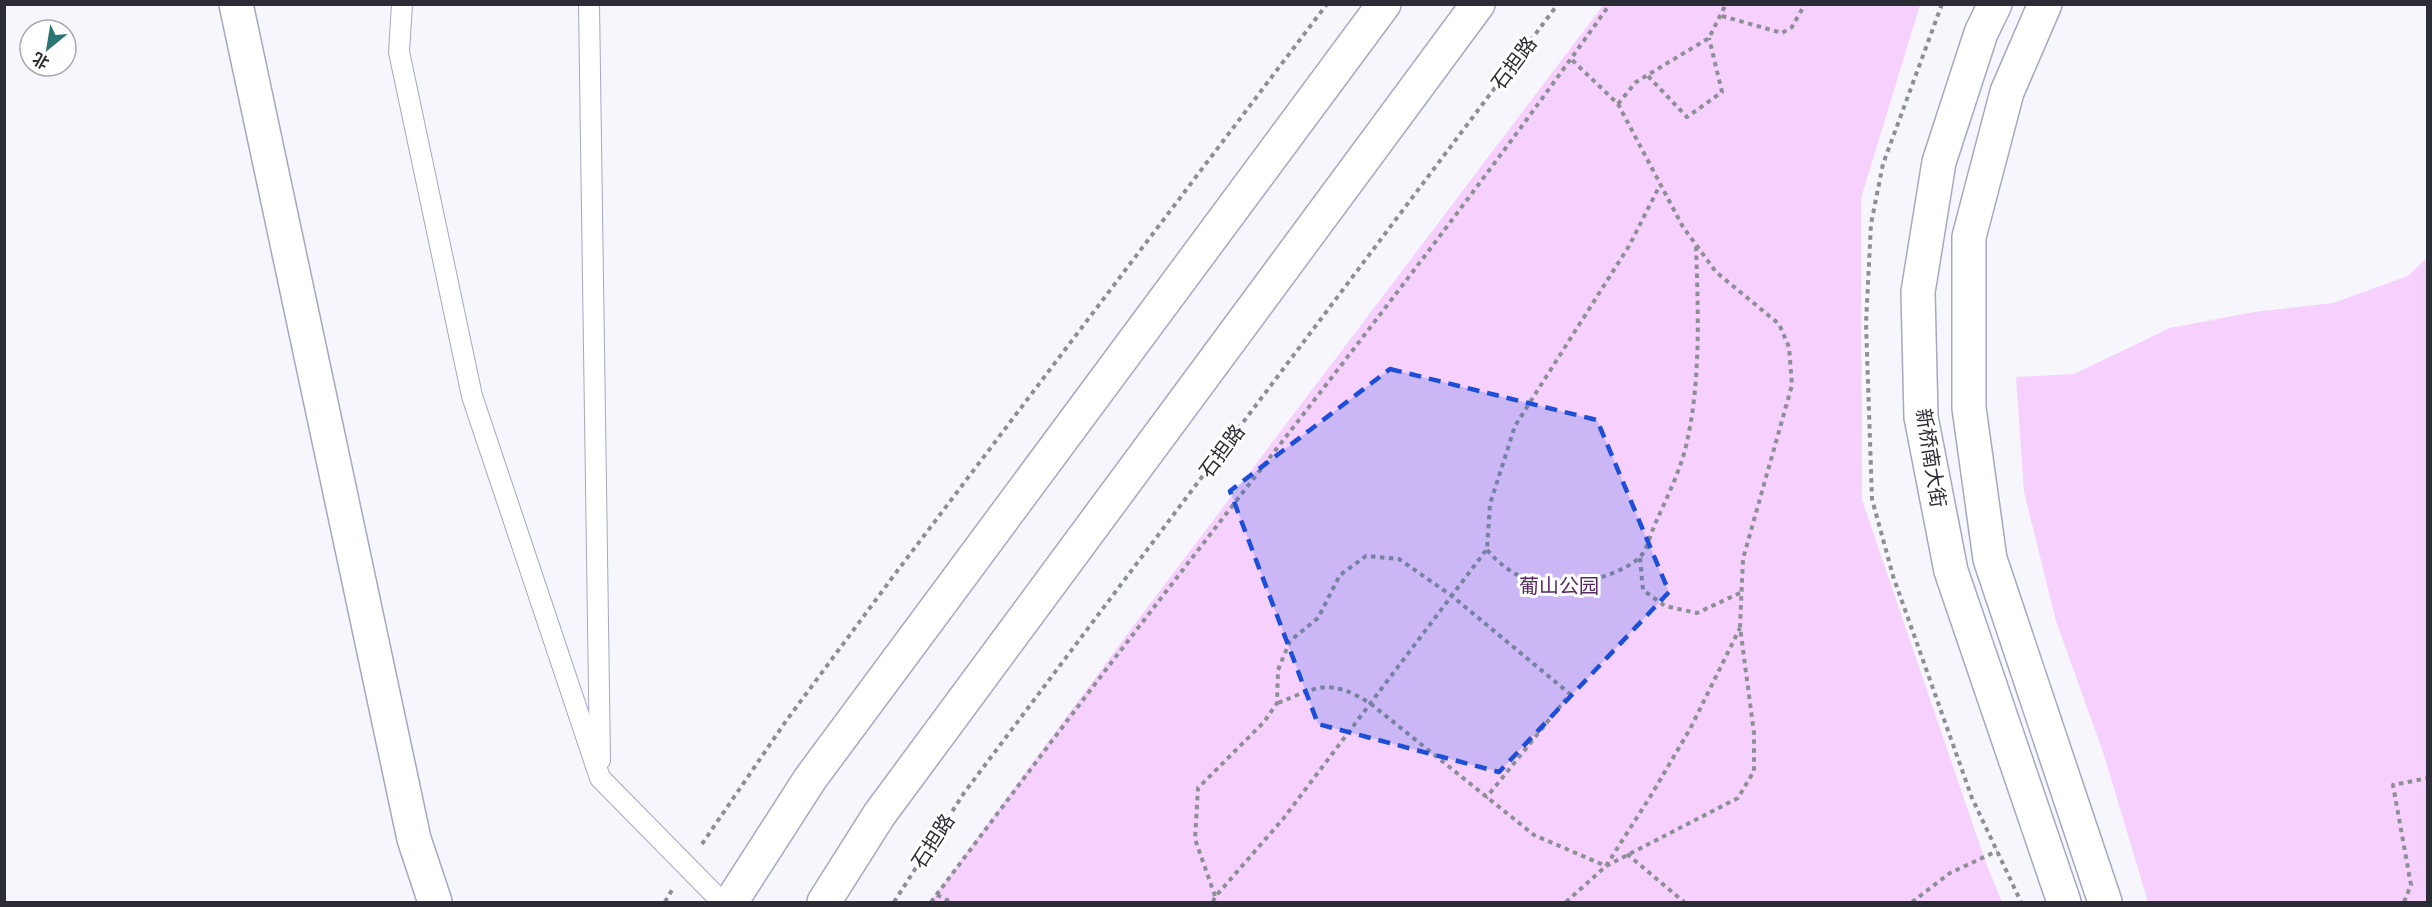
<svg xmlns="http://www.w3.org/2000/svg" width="2432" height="907" viewBox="0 0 2432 907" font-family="'Golos Text','Noto Sans SC',sans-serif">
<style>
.green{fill:#f7d1fd}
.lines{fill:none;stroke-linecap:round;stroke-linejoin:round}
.service-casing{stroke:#a7a7c0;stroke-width:22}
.minor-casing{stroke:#a7a7c0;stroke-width:36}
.secondary-casing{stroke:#a7a7c0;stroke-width:36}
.primary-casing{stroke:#a7a7c0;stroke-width:36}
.path{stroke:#8e8e96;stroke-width:4;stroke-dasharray:4.5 4.5;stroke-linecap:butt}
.service{stroke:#fff;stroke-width:20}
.minor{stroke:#fff;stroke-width:33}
.secondary{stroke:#fff;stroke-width:33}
.primary{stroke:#fff;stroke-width:33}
.marked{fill:#1d4ed8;fill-opacity:0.2;stroke:#1d4ed8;stroke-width:4.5;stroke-dasharray:12 8;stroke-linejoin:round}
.labels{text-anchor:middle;stroke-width:6;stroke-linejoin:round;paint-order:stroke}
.street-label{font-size:20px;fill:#2c2c36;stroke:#fff}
.park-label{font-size:20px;fill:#592762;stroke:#fff}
</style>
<rect width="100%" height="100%" fill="#f6f6fc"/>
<g class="green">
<polygon points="1604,4 1920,5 1861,198 1862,500 1986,863 2002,902 930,902 1137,621"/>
<polygon points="2427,258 2427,902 2148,902 2104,755 2056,621 2024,492 2016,377 2074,374 2170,328 2254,312 2333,303 2408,276"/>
</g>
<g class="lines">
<defs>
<g id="service">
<polyline points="402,4 399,52 472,396 600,778 722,902"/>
<polyline points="589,4 600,760"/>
</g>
<polyline id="minor" points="236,4 414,839 435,902"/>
<g id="secondary">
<polyline points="1995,4 1981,33 1939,162 1918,292 1921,417 1951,571 2064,902"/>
<polyline points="2045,4 2007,92 1969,237 1969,408 1990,559 2105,902"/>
</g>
<g id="primary">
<polyline points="731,902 810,779 1384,4"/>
<polyline points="824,902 879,815 1478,4"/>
</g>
</defs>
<use href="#service" class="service-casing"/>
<use href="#minor" class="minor-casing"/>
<use href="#secondary" class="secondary-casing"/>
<use href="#primary" class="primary-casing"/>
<g class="path">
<polyline points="1942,4 1883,164 1871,224 1866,323 1872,499 1893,576 1972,798 2021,902"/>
<polyline points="1722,16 1782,33 1792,27 1805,4"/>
<polyline points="1648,76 1687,117 1722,92 1709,38"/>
<polyline points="1618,104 1636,82 1709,38 1726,4"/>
<path d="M1487,550C1511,577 1539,590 1575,583C1598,579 1620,573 1638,559C1647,552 1651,532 1656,522C1668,495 1683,465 1688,437C1701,375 1698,308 1696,245"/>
<polyline points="1640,558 1643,590 1665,606 1697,613 1742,592"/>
<path d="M1278,703C1319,686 1330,678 1371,704L1534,835L1606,866L1650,797L1690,729L1740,628"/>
<polyline points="702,844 786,721 895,574 1327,4"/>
<polyline points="1627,854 1684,902"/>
<polyline points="937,895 951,902"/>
<polyline points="1215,896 1195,839 1198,788 1264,722 1277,703 1278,670 1290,641 1318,618 1340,575 1366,556 1399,559 1452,596 1570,694 1486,798"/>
<polyline points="665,902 672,890"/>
<polyline points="894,902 964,793 1558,4"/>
<path d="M931,902C993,820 1055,736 1118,654C1283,439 1453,226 1610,4"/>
<polyline points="1213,902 1215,897 1283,819 1487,549 1490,504 1515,426 1629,246 1660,185"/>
<polyline points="1566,902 1606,866 1738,798 1754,771 1754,733 1740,627 1743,559 1792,385 1789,347 1779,324 1716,272 1683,227 1618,104 1571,59"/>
<polyline points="1912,902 1950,873 1997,851"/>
<polyline points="2404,902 2411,885 2393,785 2428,778"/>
</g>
<use href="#service" class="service"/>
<use href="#minor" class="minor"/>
<use href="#secondary" class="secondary"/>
<use href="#primary" class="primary"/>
</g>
<path class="marked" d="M1390,369L1597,420L1669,592L1499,772L1318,724L1230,491Z"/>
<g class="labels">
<g class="street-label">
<text transform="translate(1514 63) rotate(-53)" y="7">石担路</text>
<text transform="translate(1222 451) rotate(-53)" y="7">石担路</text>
<text transform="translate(1931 458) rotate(81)" y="7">新桥南大街</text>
<text transform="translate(933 841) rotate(-57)" y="7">石担路</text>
</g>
<g class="park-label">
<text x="1559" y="593">葡山公园</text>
</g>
</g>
<rect width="2432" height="907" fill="none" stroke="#2c2c36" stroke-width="12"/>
<g transform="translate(48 48) rotate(210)"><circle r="28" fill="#ffffff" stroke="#ababaf" stroke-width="1.5"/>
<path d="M0-4.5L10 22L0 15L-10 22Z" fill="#2a7473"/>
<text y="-9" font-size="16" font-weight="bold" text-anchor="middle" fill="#2c2c36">北</text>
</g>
</svg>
